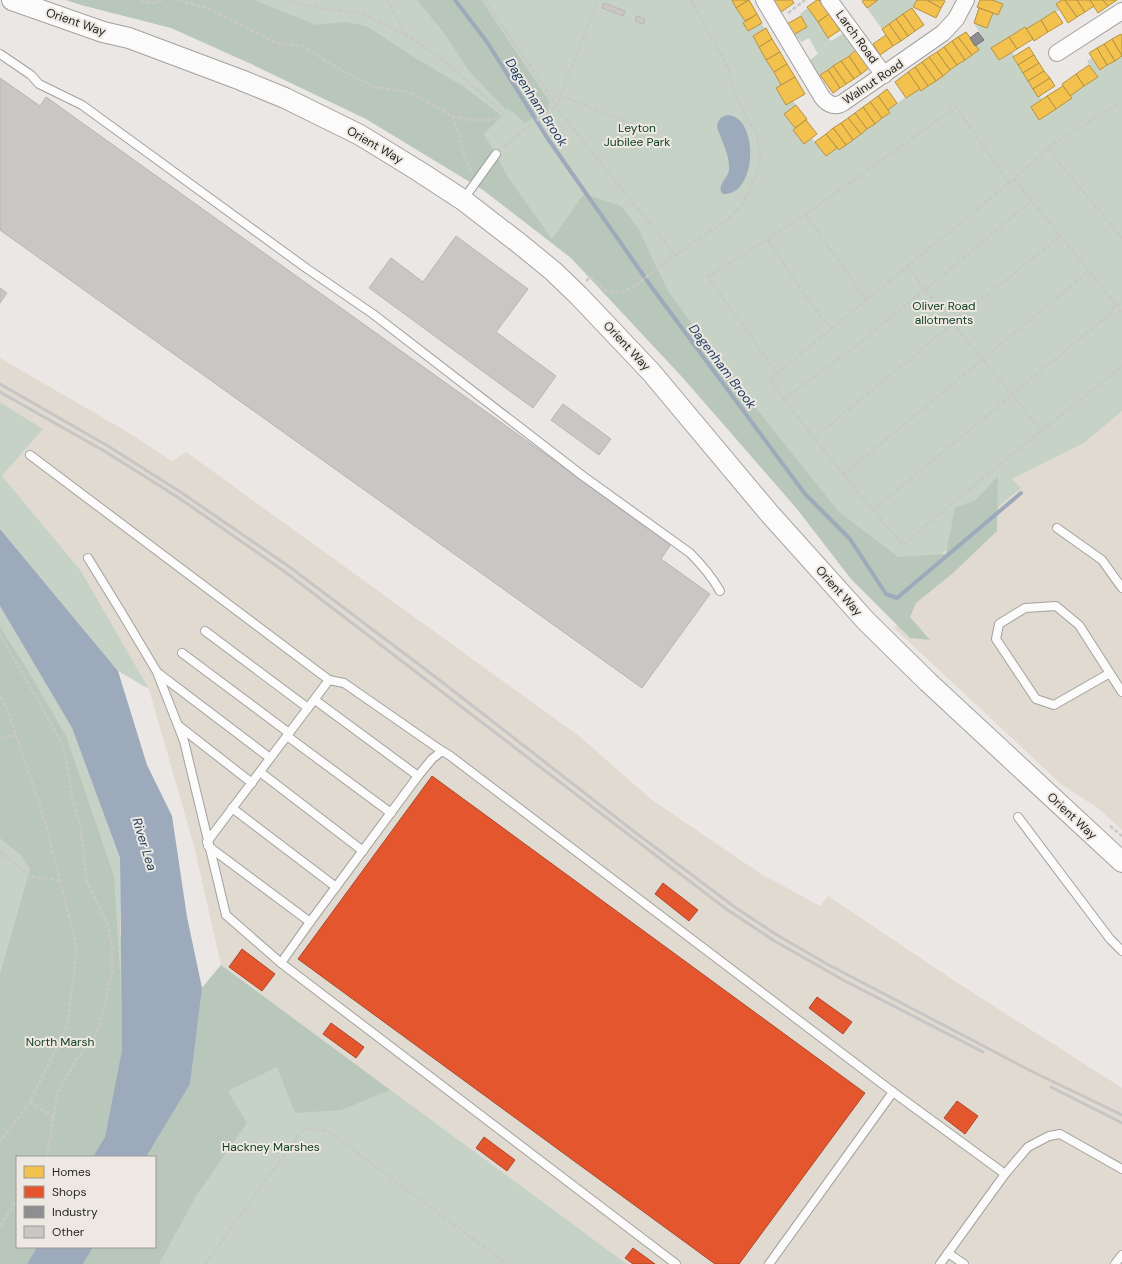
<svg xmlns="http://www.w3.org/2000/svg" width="1122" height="1264" viewBox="0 0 1122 1264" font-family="'DM Sans',sans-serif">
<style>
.built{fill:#e0dad1}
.green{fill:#c5d2c5;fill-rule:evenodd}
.forest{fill:#b8c7b9}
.water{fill:#9daabb}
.homes{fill:#f2c14e;stroke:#b59241}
.shops{fill:#e4572e;stroke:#ac482b}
.industry{fill:#8d8d92;stroke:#6f6e71}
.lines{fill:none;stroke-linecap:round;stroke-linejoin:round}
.stream{stroke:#9daabb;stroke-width:4}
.building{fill:#c9c6c5;stroke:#b8b6b4}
.service-casing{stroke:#a3a19e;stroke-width:10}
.minor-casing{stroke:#a3a19e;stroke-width:18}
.tertiary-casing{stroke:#a3a19e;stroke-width:22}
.path{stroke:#c9c8c7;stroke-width:2.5;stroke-dasharray:4 2;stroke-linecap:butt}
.service{stroke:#fcfbfb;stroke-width:8}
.minor{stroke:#fcfbfb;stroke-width:16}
.tertiary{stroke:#fcfbfb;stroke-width:20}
.rail{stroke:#c6c6c5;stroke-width:3}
.labels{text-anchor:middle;stroke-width:4;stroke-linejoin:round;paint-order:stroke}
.street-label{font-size:12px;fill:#282623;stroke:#ede8e1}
.park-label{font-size:12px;fill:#114122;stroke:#ede8e1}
.water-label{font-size:13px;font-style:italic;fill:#224065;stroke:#ede8e1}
</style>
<rect width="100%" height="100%" fill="#eae7e4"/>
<g class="built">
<polygon points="0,358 124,430 172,461 186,452 579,736 652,800 761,874 820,906 828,896 953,980 1122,1088 1122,1264 627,1264 221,965 194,846 149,689 81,571 2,476 43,429 0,402"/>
<polygon points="1122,411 1122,830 1099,809 1061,784 894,628 908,615 899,589 1020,488 1011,479 1084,443"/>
</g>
<g class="green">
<polygon points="91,0 732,0 745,21 743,23 748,31 761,23 765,29 753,36 781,85 796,105 784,114 795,128 793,130 804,144 812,138 826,156 837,148 839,150 890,113 888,110 906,97 907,98 920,89 921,91 978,51 975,46 984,40 974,23 987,28 993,13 998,15 1003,4 992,0 1062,0 1056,4 1059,10 1055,12 1055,11 1026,29 1024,27 992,48 999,60 1012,52 1015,56 1013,58 1038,96 1040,96 1042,100 1031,107 1039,120 1070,96 1097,77 1087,61 1092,58 1100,70 1122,56 1122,411 1084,443 1012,479 1021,488 899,589 637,318 534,223 407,132 234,48"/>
<polygon points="878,0 917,0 912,8 882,29 867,8"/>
<polygon points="808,8 831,41 844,33 856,50 819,76 810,60 818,54 809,38 801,42 799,39 795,38 793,35 807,27 800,14"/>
<polygon points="0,402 43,429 2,476 81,571 149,689 118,671 0,529"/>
<path d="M0,606L72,728L120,858V935L202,988L221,965L627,1264H0ZM17,1157H155V1247H17Z"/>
</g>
<g class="forest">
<polygon points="66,0 254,0 316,25 346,22 366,26 417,59 464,87 502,116 484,134 509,179 552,239 584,194 621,206 638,228 668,291 727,372 838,511 898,557 946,554 955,508 976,500 998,476 997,531 953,573 916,603 910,617 930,640 910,638 851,579 797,509 683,378 571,258 483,190 366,119 249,63 171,28 81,5"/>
<polygon points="417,0 481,0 549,101 548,110 525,123 508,108 506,110 469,71 444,33"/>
<polygon points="0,627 27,669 66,736 114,876 120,971 122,1050 105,1137 93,1157 17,1157 17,1247 37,1247 27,1264 0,1264 0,974 30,869 22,856 0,838"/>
<polygon points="221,965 390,1090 341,1110 295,1113 277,1067 228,1091 247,1123 196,1196 159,1264 83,1264 93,1247 155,1247 155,1157 146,1157 190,1084 202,988"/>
</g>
<g class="water">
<path d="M728,115C759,117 758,196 723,194C715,186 729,178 729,169C730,155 721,140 717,127C718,119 721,117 728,115Z"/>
<polygon points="0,529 118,671 147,765 172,816 187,917 202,988 190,1084 146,1157 93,1157 105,1137 122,1050 120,858 72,728 0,606"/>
<polygon points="37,1247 93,1247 83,1264 27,1264"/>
</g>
<g class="homes">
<polygon points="732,0 749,0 736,8"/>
<polygon points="749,0 757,14 745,21 736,8"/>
<polygon points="774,0 792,0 794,3 781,12 773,1"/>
<polygon points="817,0 819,0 829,14 818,22 807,7"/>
<polygon points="864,0 878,0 867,8 862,1"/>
<polygon points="917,0 927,0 941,8 936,18 913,7"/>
<polygon points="927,0 943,0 945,1 941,8"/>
<polygon points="980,0 992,0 1003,4 998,15 977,7"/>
<polygon points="1062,0 1065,0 1077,17 1068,23 1056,4"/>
<polygon points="1065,0 1077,0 1085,12 1077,17"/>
<polygon points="1077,0 1090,0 1094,6 1085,12"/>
<polygon points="1090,0 1103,0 1108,6 1098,13"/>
<polygon points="1103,0 1117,0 1108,6"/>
<polygon points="912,8 924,25 915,31 903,14"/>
<polygon points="979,8 993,13 987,28 974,23"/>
<polygon points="1055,11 1063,23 1048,32 1041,20"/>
<polygon points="757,14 762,23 748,31 743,23"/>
<polygon points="829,14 840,30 828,38 818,22"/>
<polygon points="903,14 915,31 908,36 896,19"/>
<polygon points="801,16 807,27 793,35 787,24"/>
<polygon points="896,19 908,36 901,41 889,24"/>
<polygon points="1041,20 1048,32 1034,41 1026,29"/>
<polygon points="889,24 901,41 893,46 882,29"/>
<polygon points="1025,27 1033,39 1017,49 1009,37"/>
<polygon points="766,28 772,39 759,47 753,36"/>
<polygon points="966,32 979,50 972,55 958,37"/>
<polygon points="1121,34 1122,36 1122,56 1112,39"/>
<polygon points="886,35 893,46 880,55 873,44"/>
<polygon points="958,37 972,55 965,60 952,41"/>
<polygon points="1009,37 1017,49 999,60 991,48"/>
<polygon points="772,39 780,52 766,60 759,47"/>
<polygon points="1112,39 1122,56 1115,61 1104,44"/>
<polygon points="952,41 965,60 957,65 944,47"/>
<polygon points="1104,44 1115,61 1107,65 1097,48"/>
<polygon points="944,47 957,65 950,70 937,52"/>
<polygon points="1029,47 1034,55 1018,65 1013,57"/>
<polygon points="1097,48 1107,65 1100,70 1089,53"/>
<polygon points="856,50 869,68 861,74 849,56"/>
<polygon points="780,52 787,64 774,72 766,60"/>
<polygon points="937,52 950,70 943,76 929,57"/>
<polygon points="1034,55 1039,63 1023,73 1018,65"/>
<polygon points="849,56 861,74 854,79 841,61"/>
<polygon points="929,57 943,76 936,81 922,62"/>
<polygon points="841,61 854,79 846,84 833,66"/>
<polygon points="922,62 936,81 928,86 915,67"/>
<polygon points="1039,63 1044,71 1028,81 1023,73"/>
<polygon points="787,64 795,77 781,85 774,72"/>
<polygon points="1089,65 1098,77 1084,86 1076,74"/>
<polygon points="833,66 846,84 840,88 828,70"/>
<polygon points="915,67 928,86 921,91 908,72"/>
<polygon points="828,70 840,88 833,93 820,75"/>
<polygon points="1044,71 1050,78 1033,89 1028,81"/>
<polygon points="908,72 920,89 906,98 895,82"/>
<polygon points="1076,74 1084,86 1070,96 1062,84"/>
<polygon points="795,77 805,94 786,105 776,88"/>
<polygon points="1050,78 1055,86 1038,97 1033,89"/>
<polygon points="1063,86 1072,98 1056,109 1047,96"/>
<polygon points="887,89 897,103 888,110 878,96"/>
<polygon points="878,96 890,113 882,118 870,102"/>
<polygon points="1047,96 1056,109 1039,120 1031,107"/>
<polygon points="870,102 882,118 875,124 863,107"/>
<polygon points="796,105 807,119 795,128 784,114"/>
<polygon points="863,107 875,124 867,129 855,113"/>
<polygon points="855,113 867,129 861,134 848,118"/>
<polygon points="848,118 861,134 853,140 841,123"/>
<polygon points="806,120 817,134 804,144 793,130"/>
<polygon points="841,123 853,140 846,145 833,128"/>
<polygon points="833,128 846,145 839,150 826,134"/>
<polygon points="826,134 837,148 826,156 815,142"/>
</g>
<g class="shops">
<polygon points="432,776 865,1093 739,1264 715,1264 298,959"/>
<polygon points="663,883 698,910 689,921 655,894"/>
<polygon points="242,949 275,974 262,991 229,967"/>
<polygon points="817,997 852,1022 843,1034 809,1008"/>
<polygon points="331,1023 364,1047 356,1058 323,1034"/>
<polygon points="957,1101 978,1116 965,1134 944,1118"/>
<polygon points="484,1137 515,1160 507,1171 476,1148"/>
<polygon points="633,1248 655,1264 633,1264 625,1258"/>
</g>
<polygon class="industry" points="978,32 984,40 975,46 970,38"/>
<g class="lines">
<polyline class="stream" points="455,0 487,42 548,139 653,289 805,494 850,539 886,594 897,598 1021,493"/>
</g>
<g class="building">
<polygon points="604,3 625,11 623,16 602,8"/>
<polygon points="637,16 645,19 643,24 635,21"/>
<polygon points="0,78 40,106 46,97 671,544 661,559 710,594 642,688 0,230"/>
<polygon points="456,236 528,289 496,332 556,376 533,408 369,288 391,258 423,282"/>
<polygon points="0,288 7,293 0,303"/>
<polygon points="563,404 611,439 599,455 551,420"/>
</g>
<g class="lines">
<defs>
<g id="service">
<path d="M0,54L31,75L39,84L82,105L306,268L373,314L583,476L690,553C702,565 712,577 720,591"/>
<polyline points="463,200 496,154"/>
<polyline points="30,455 329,680 344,683 442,751 449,755 893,1092 1005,1174"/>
<polyline points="1057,528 1102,560 1122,588"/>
<polyline points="88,558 120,610 157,672 184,741 226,915 281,963 676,1264"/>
<polyline points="205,631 308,708"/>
<polyline points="182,653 289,733"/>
<polyline points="158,673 270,758"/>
<polyline points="1110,673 1054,705 1036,699 996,639 999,624 1025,608 1056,606 1079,625 1122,692"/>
<polyline points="315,700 418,776"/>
<polyline points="179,726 252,783"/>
<polyline points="287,736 391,813"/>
<polyline points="260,772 363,851"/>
<polyline points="232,808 336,887"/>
<polyline points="1018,817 1110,939 1122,951"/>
<polyline points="207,842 329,680"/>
<polyline points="208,846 310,922"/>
<polyline points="281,963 310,922 418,776 432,759 442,751"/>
<polyline points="948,1253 964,1264"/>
<polyline points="769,1264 893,1092"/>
<polyline points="940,1264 1005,1174 1028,1147 1049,1136 1060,1134 1122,1169"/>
<polyline points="1115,1264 1122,1255"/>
</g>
<g id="minor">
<path d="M764,0L822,97C828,105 836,108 844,102L943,33L956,19L966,0"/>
<polyline points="829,0 884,75"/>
<polyline points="1057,53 1122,11"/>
</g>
<polyline id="tertiary" points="12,0 103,32 129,38 241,80 285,98 360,135 417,170 463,200 520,244 553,271 579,296 651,372 769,513 866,621 928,682 1122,862"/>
</defs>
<use href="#service" class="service-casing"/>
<use href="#minor" class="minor-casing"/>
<use href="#tertiary" class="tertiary-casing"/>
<g class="path">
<polyline points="141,0 152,4 163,0"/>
<polyline points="179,0 209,9 276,43 303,46 341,70 375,87 409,92 452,116 469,120 488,120 497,118 503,113 504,114"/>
<polyline points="285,0 320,8 360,13 407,35 446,62 503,113"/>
<polyline points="387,0 407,35"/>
<polyline points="484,0 543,85 556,107 675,255"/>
<polyline points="788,13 805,0"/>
<polyline points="561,96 629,123"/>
<polyline points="452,117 460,137 465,159 471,172"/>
<polyline points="504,147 523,130 556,107 598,0"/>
<polyline points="1048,149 1122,238"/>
<polyline points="1014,179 1115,303 1122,307"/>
<polyline points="1009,183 956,107 806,214 708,277 777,373 1014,179 1054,143 1117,105"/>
<polyline points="806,214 866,300"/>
<polyline points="768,240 807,298 831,329"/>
<polyline points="908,266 925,290 1031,201"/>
<polyline points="586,281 591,277 605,290 620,293 637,285"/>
<polyline points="636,285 675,255 728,219 740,207 750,191 758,170 760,153 757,136 735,95 729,69 691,0"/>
<polyline points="1116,304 1122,314"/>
<path d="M777,373L770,380C812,437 857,492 903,545L962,495L1122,366"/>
<polyline points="784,399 861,342 884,322 925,290 1042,431"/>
<polyline points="815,437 900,367 913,359 920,350 1060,236"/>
<polyline points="843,475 1089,271"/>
<polyline points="873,510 1112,312 1115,303"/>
<polyline points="0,634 44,711 62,744 68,769 72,797 80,824 87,882 107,924 112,946 112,973 103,1012 95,1038 76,1060 58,1091 47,1157"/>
<polyline points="0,697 7,708 45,821 77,948 67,1027 30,1102 0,1142"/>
<polyline points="1,738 16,735"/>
<polyline points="1110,826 1122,836"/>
<polyline points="0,850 29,876 60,881"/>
<polyline points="0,858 4,854"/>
<polyline points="30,1102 53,1117"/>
<polyline points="0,1226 17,1199"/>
<polyline points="205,1264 304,1128 328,1131 507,1264"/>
</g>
<use href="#service" class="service"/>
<use href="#minor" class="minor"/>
<use href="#tertiary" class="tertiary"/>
<g class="rail">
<polyline points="0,384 108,446 182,493 291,568 442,682 636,833 736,908 777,935 827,964 1033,1072 1122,1115"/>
<polyline points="0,392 106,452 179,498 288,574 633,838 725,908 773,940 845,981 983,1052"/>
<polyline points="1051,1087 1122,1123"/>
</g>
</g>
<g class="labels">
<g class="street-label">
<text transform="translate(76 22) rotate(19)" y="4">Orient Way</text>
<text transform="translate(857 37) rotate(54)" y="4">Larch Road</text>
<text transform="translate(873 82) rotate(-34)" y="4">Walnut Road</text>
<text transform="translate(375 145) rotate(30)" y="4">Orient Way</text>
<text transform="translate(627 346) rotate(47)" y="4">Orient Way</text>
<text transform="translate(839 591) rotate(48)" y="4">Orient Way</text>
<text transform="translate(1072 816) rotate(43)" y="4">Orient Way</text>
</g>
<g class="park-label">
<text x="637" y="132">Leyton<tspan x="637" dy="14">Jubilee Park</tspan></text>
<text x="944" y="310">Oliver Road<tspan x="944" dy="14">allotments</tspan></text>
<text x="60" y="1046">North Marsh</text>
<text x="271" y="1151">Hackney Marshes</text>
</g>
<g class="water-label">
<text transform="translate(537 102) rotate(57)" y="5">Dagenham Brook</text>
<text transform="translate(723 366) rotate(53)" y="5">Dagenham Brook</text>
<text transform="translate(145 844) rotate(73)" y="5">River Lea</text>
</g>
</g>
<rect x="16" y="1156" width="140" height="92" fill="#ede8e1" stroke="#9e9a95"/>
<rect x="24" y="1166" width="20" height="12" fill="#f2c14e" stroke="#9e9a95"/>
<text x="52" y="1176" font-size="12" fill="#282623">Homes</text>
<rect x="24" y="1186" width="20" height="12" fill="#e4572e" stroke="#9e9a95"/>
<text x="52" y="1196" font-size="12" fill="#282623">Shops</text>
<rect x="24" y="1206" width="20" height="12" fill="#8d8d92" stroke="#9e9a95"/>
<text x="52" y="1216" font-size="12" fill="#282623">Industry</text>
<rect x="24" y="1226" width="20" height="12" fill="#c9c6c5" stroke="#9e9a95"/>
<text x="52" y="1236" font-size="12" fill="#282623">Other</text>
</svg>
